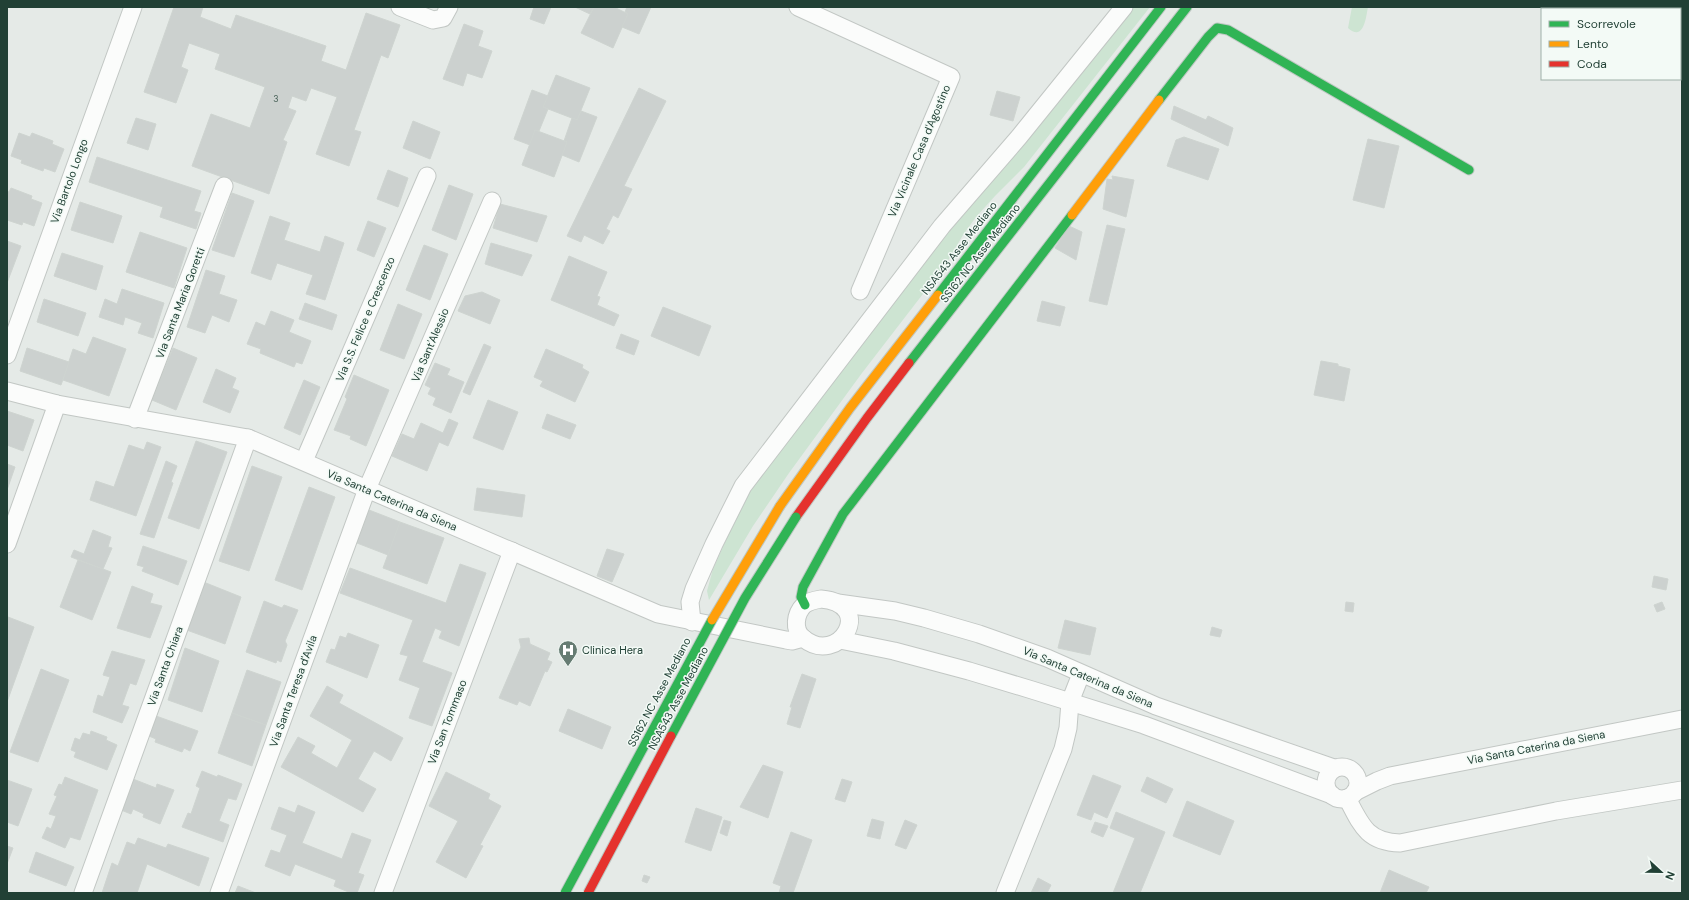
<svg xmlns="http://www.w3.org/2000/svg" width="1689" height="900" viewBox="0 0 1689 900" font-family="'DM Sans',sans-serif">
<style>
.green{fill:#cde4d2}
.building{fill:#ccd1cf;stroke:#ced4d0}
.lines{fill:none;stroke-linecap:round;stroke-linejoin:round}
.street-casing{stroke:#c2c7c4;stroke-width:19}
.fast-casing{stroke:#c0c8c4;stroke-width:11}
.slow-casing{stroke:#c0c8c4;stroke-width:11}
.jam-casing{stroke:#c0c8c4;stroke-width:11}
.street{stroke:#fbfcfb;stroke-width:17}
.fast{stroke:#30b455;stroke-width:9}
.slow{stroke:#ff9f0a;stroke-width:9}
.jam{stroke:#e5322d;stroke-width:9}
.fast-bridge-casing{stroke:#bcc7c2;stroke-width:11;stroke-linecap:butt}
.slow-bridge-casing{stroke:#bcc7c2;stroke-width:11;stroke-linecap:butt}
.jam-bridge-casing{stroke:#bcc7c2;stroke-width:11;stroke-linecap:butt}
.fast-bridge{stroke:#30b455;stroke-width:9}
.slow-bridge{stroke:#ff9f0a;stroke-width:9}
.jam-bridge{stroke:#e5322d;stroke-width:9}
.labels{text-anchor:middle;stroke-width:3;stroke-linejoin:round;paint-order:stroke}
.number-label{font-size:9px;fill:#4c655c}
.street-label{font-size:11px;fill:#214035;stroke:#f3faf6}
.poi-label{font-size:11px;fill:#214035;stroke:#f3faf6;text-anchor:start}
</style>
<rect width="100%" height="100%" fill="#e5eae7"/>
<g class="green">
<polygon points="1130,7 1150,7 1024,167 995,196 976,217 963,235 946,264 862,373 789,473 753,526 709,600 707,591 713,569 732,527 731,525 750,490 943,234"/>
<path d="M1352,7H1368C1366,17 1364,42 1348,28Z"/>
</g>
<g class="building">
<polygon points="174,7 203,7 200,17 231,29 236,15 326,46 321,61 346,70 366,13 400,25 388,58 381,55 354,130 361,132 349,166 316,154 337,97 311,88 306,101 292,96 288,108 296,111 283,140 287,142 269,194 192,166 211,114 250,128 265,87 215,69 220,54 189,43 181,67 188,70 176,103 144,92"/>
<polygon points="534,7 551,7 544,24 530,19"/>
<polygon points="575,7 594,7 590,14"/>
<polygon points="594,7 614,7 628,14 613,48 581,33"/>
<polygon points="627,7 651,7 639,34 622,27 628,14 625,12"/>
<polygon points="464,24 483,31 478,46 492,51 482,78 467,73 463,86 443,79"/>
<polygon points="556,75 590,88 577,120 543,107"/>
<polygon points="639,88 666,101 624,186 632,189 618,218 613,215 606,229 610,231 603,244 584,235 581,242 567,236"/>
<polygon points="532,90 548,96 543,107 548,109 539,131 535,130 530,145 514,139"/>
<polygon points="997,91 1020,97 1013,121 990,115"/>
<polygon points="1174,106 1206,120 1208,116 1233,128 1228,146 1171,119"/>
<polygon points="581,111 597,117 579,162 562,155 567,142 564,141 572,118 577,120"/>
<polygon points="136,118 156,124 148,150 127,143"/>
<polygon points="413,121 440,132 430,159 403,148"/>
<polygon points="535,130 567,142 554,177 522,165"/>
<polygon points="19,133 30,137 32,133 53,141 52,144 64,149 55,172 44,168 43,171 21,163 22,160 11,156"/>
<polygon points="1184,137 1219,149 1208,180 1167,166 1176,140"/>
<polygon points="1368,139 1399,146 1384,208 1353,200"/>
<polygon points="97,157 201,191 194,211 201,213 196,229 160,217 163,207 89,182"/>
<polygon points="388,170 408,178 398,207 377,199"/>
<polygon points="1112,176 1134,180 1126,217 1103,209 1107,179 1113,180"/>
<polygon points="449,185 473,194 456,240 432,230"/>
<polygon points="11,188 32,196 31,199 42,203 34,226 23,222 22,225 7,220 7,191 9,192"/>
<polygon points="232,193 254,201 234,257 212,250"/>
<polygon points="80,202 122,216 113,243 71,230"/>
<polygon points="500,204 547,216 537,242 493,228"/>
<polygon points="270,216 290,223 284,240 320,252 325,236 344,243 325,300 306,294 313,275 277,263 271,280 251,273"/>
<polygon points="368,221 386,228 374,257 357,250"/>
<polygon points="1107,225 1125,229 1107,305 1089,301"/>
<polygon points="1069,226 1082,232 1076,260 1055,248"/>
<polygon points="140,232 187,248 174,288 126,272"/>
<polygon points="7,241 21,246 7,283"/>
<polygon points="491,243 532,255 522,276 485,264"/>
<polygon points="424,245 448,254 430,300 406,290"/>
<polygon points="62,253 103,266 96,290 54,276"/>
<polygon points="569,256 607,272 597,296 600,297 597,305 619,315 614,326 551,300"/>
<polygon points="206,270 225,276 219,294 237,300 229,322 212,315 205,333 187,327"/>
<polygon points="122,289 164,303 153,338 138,333 142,323 125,317 123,325 99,317 105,299 117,304"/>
<polygon points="482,292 500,300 490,324 458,311 465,296"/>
<polygon points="44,299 86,313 78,336 37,322"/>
<polygon points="1042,301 1065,307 1060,326 1037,321"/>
<polygon points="305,303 337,315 332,330 299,319"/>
<polygon points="398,304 422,314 404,359 380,350"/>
<polygon points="663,307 711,326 699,356 651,336"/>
<polygon points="271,311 294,320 289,332 311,341 302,364 296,362 294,367 260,353 261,349 247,344 256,322 265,326"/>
<polygon points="621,334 639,341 634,355 616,348"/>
<polygon points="93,337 126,349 109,396 63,380 73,349 86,354"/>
<polygon points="484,344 491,347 470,395 463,392"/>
<polygon points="27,348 69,362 61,385 20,371"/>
<polygon points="173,348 197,358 176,410 152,400"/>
<polygon points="546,349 583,365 582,368 589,372 575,402 540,386 543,381 534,377"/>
<polygon points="1321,361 1338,364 1338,366 1350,369 1344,401 1314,395"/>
<polygon points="435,363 450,369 447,375 464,382 451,413 433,405 436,398 428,394 431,388 425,385"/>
<polygon points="216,369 236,378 232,388 239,391 230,413 203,402"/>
<polygon points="354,375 389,390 366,446 350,439 351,436 334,430 347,399 345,397"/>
<polygon points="304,380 320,387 300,435 284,428"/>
<polygon points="488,400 518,412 503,450 473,438"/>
<polygon points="7,411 34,420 23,451 7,445"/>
<polygon points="547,414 576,425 570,439 542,428"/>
<polygon points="449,419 458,423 448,446 439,442 427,471 392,456 402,434 414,439 421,423 443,433"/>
<polygon points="196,441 227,452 199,529 168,518"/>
<polygon points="147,442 161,447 136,516 90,500 96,481 114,487 129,445 144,450"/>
<polygon points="166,461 177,466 171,482 173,483 154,538 140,534"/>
<polygon points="7,464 15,467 7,490"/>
<polygon points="252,466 282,477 249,571 219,561"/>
<polygon points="309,487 335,497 302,590 275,580"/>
<polygon points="477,488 525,495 522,517 474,510"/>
<polygon points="369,510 400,522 388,555 357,543"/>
<polygon points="400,522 444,538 427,584 383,568"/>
<polygon points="93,530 111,537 108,547 112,548 103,569 71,557 74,550 84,554"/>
<polygon points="143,546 187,561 178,585 142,571 144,567 137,565"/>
<polygon points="607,549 624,554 612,582 597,576"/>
<polygon points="78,560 111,572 92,620 60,607"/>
<polygon points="460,564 486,573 459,646 439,638 442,631 435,628 422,662 452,673 432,726 409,718 420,688 399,680 408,656 400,654 413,620 340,593 350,568 446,603"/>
<polygon points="1654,576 1668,579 1666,590 1652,587"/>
<polygon points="201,581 241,597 225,644 184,629"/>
<polygon points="132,586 153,594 150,603 162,606 150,638 117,628"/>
<polygon points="264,601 282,608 284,605 298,610 285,641 287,645 281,662 277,660 276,663 246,652"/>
<polygon points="1346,602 1354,603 1353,612 1345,611"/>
<polygon points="1662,602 1665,609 1657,612 1654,605"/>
<polygon points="8,617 34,627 7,702 7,620"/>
<polygon points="1065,620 1096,628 1090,655 1058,648"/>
<polygon points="1212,627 1222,630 1220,637 1210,635"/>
<polygon points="348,633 379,645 367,678 326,662 331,649 335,650 340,636 346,638"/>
<polygon points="529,638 530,644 550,653 547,660 552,662 547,672 545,671 530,706 519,701 517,705 499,698 521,647 519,639"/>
<polygon points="185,648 219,661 202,712 168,700"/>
<polygon points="112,651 145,660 136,685 130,683 122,705 129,707 122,723 93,712 98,695 103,697 110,677 103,675"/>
<polygon points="41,669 69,680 38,762 10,752"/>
<polygon points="247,670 281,682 266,725 232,713"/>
<polygon points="802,674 816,679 800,728 787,724 792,707 790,707"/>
<polygon points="327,686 343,695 339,703 403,738 391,761 374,751 358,779 376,789 363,812 281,767 298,737 315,746 311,753 337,768 352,740 310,716"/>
<polygon points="568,709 611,727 602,749 559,731"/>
<polygon points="232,713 266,725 252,766 218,753"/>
<polygon points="156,716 198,731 190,751 184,748 182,752 155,742 156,739 149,736"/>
<polygon points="91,731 107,737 106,740 117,745 107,770 74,757 76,752 71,750 75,738 80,740 83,733 90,735"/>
<polygon points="763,765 783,772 768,818 740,807"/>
<polygon points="202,771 217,777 218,775 242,784 236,800 228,798 219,821 229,825 223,842 182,827 188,813 191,814 200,788 196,786"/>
<polygon points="446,772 490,794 488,799 501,806 480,845 483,846 466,878 436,862 458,821 429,806"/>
<polygon points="1093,775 1121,786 1107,818 1094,812 1091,820 1077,815"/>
<polygon points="65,777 98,790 80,840 70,837 65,848 42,838 47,827 51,829 56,816 49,814 57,796 54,795 59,784 62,785"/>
<polygon points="1147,777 1173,789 1166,803 1141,791"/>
<polygon points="133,779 156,788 157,784 174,790 160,824 143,817 144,814 133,809 131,814 121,810"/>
<polygon points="842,779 852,782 845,802 835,799"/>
<polygon points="7,780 32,789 18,826 7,822"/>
<polygon points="1187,801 1234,821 1220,855 1173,836"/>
<polygon points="298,805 315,812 302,843 342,859 352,833 371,840 358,873 364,875 357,893 351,893 334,886 336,880 295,864 290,876 265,866 271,850 280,853 287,835 271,829 279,807 295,813"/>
<polygon points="696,808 722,817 711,851 685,842"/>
<polygon points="1116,812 1165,832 1140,893 1113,893 1135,838 1110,828"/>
<polygon points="872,819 884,822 880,839 867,836"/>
<polygon points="724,820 731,822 727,836 720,833"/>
<polygon points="905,820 917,825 906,849 895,845"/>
<polygon points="1095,822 1108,826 1103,837 1091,832"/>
<polygon points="791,832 812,840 793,893 779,893 781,886 773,883"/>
<polygon points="138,838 166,848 168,844 209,858 199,886 147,864 137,893 102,893 112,863 118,866 127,842 135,845"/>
<polygon points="7,846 13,848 7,864"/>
<polygon points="36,852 74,867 66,886 29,872"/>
<polygon points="1389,870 1429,887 1426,893 1380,893"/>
<polygon points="644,875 650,877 647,883 642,881"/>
<polygon points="1038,878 1051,885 1047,893 1031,893"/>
<polygon points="238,886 256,893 235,893"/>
</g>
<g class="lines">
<defs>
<g id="street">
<polyline points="400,7 433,20 443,18 449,7"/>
<polyline points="798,7 951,77 860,291"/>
<polyline points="7,355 133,7"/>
<polyline points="7,391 57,404 248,438 658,614 786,640 792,641 803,638"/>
<polyline points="135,419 224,186"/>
<polyline points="304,461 427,176"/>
<polyline points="7,544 57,404"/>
<path d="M821,599C877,604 839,668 803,638C793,630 795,614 804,605C809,601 815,600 821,599Z"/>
<polyline points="838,603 895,611 924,618 979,634 1047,658 1156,706 1334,768"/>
<polyline points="692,622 690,602 694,589 714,544 743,486 942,226 1019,137 1124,7"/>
<polyline points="840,640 894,651 969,671 1032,690 1144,725 1332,795"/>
<circle cx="1342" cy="783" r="16"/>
<polyline points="1355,792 1377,781 1390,776 1682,719"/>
<path d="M1347,798C1361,825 1367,842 1400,843L1556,811L1682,790"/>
<polyline points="83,893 248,438"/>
<polyline points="219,893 367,489 492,201"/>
<polyline points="383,893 512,551"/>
<polyline points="1005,893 1063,749 1068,728 1070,702 1081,674"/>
</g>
<g id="fast">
<polyline points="1159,100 1208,37 1217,28 1228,30 1469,170"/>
<polyline points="938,295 1161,7"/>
<polyline points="909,363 1187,7"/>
<polyline points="805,605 801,597 803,587 843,514 1072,215"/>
</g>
<g id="slow">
<polyline points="1072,215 1159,100"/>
<polyline points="780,506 850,408 938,295"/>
</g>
<polyline id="jam" points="796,517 867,418 909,363"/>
</defs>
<use href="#street" class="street-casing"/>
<use href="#fast" class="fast-casing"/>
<use href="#slow" class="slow-casing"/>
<use href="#jam" class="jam-casing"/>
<use href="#street" class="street"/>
<use href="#fast" class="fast"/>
<use href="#slow" class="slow"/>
<use href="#jam" class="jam"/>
<defs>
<g id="fast-bridge">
<polyline points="671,736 745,598 796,517"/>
<polyline points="565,893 712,620"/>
</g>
<polyline id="slow-bridge" points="712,620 780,506"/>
<polyline id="jam-bridge" points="588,893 671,736"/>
</defs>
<use href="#fast-bridge" class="fast-bridge-casing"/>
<use href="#slow-bridge" class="slow-bridge-casing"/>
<use href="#jam-bridge" class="jam-bridge-casing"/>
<use href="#fast-bridge" class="fast-bridge"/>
<use href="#slow-bridge" class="slow-bridge"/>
<use href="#jam-bridge" class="jam-bridge"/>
</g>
<defs>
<symbol id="hospital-pin" viewBox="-11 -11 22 30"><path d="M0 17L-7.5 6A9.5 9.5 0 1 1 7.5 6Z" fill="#667c73" stroke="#f3faf6"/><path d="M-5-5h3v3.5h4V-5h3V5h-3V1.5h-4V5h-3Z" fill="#fff"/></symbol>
</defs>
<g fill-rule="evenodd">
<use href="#hospital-pin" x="557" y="639" width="22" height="30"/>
</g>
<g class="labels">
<g class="number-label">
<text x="276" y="102">3</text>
</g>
<g class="street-label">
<text transform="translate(919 151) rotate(-67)" y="4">Via Vicinale Casa d'Agostino</text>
<text transform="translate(69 181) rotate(-70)" y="4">Via Bartolo Longo</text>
<text transform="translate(959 248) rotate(-52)" y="4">NSA543 Asse Mediano</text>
<text transform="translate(980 253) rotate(-52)" y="4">SS162 NC Asse Mediano</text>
<text transform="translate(180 303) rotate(-69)" y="4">Via Santa Maria Goretti</text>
<text transform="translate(365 319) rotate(-67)" y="4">Via S.S. Felice e Crescenzo</text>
<text transform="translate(430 345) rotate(-67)" y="4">Via Sant'Alessio</text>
<text transform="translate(392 500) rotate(23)" y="4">Via Santa Caterina da Siena</text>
<text transform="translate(165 666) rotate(-70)" y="4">Via Santa Chiara</text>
<text transform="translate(1088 677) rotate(23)" y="4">Via Santa Caterina da Siena</text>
<text transform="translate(293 691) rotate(-70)" y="4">Via Santa Teresa d'Avila</text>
<text transform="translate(659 692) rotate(-62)" y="4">SS162 NC Asse Mediano</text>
<text transform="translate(678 698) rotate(-62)" y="4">NSA543 Asse Mediano</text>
<text transform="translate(447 722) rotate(-69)" y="4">Via San Tommaso</text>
<text transform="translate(1536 747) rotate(-11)" y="4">Via Santa Caterina da Siena</text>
</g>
<g class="poi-label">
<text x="582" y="654">Clinica Hera</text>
</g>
</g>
<rect width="1689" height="900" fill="none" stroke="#214035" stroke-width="16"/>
<rect x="1541" y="8" width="140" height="72" fill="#f3faf6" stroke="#9fb0a9"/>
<rect x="1549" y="21" width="20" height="6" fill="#30b455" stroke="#9fb0a9"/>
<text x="1577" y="28" font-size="12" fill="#214035">Scorrevole</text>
<rect x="1549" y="41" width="20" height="6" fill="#ff9f0a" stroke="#9fb0a9"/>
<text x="1577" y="48" font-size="12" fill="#214035">Lento</text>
<rect x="1549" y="61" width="20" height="6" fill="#e5322d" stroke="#9fb0a9"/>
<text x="1577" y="68" font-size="12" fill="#214035">Coda</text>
<g transform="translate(1661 872) rotate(112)" stroke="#f3faf6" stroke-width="3" paint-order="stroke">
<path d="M0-3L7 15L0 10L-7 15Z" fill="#214035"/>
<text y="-6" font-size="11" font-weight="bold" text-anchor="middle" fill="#214035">N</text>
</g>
</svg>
